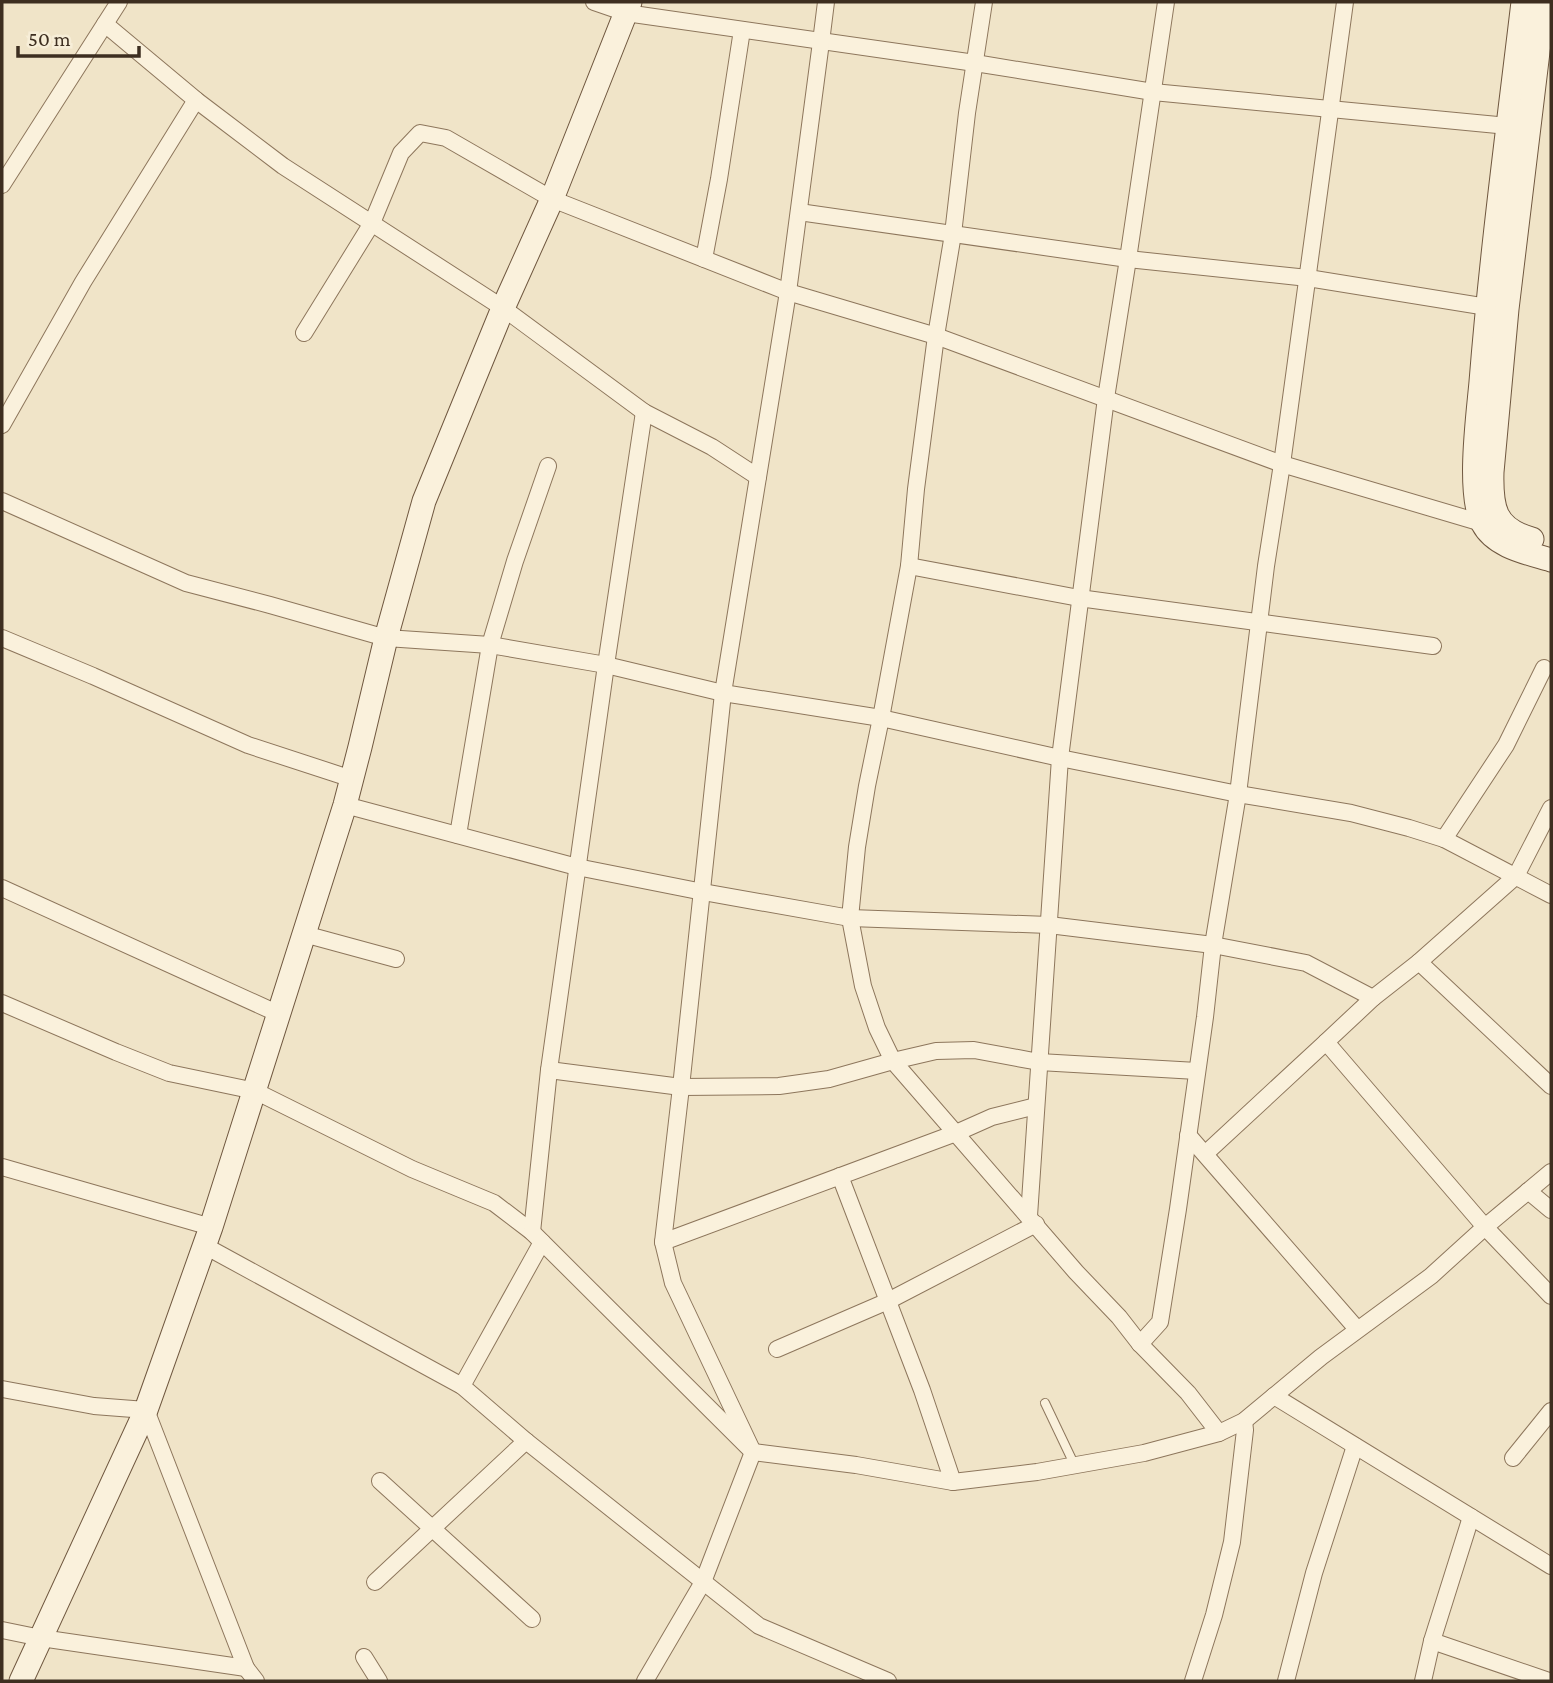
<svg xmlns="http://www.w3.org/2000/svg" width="1553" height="1683" viewBox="0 0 1553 1683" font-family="'Crimson Pro',serif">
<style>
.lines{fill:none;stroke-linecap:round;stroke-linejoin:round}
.lane-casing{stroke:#8d765c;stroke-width:10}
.street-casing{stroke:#8d765c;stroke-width:18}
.secondary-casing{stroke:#6f573f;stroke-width:25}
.lane{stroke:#faf1dc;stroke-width:8}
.street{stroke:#faf1dc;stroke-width:16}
.secondary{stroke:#faf1dc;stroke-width:23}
</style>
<rect width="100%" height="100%" fill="#f0e4c8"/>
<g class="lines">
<defs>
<polyline id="lane" points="1045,1403 1075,1466"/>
<g id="street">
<polyline points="594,2 626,13 975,63 1153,92 1508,126"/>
<polyline points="984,2 967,113 953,234 936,336 916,489 909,566 881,718 867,786 857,847 850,918 863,986 877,1028 893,1061 1076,1272 1119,1317 1140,1344 1188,1393 1219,1433"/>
<polyline points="105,24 196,100 283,166 503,308 644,412 712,447 758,477"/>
<polyline points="2,185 119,2"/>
<polyline points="799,212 1128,259 1308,278 1487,307"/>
<polyline points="704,259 719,179 742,30"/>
<polyline points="304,333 372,223 401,153 420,133 446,138 552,199 788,292 936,336 1282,464 1482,523"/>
<polyline points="2,425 83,282 196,100"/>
<polyline points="2,501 186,583 270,605 386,638 490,645 606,665 723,693 881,718 1060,758 1238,794 1351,813 1409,828 1444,839 1551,895"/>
<polyline points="909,566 1079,598 1433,646"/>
<polyline points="2,638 93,676 248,745 352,779"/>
<polyline points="345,805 577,867 703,892 850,918 1049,925 1213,945 1306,963 1373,998 1419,962 1551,1086"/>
<polyline points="458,835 490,645 515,561 548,466"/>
<polyline points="1444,839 1506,745 1544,668"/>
<polyline points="2,888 279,1014"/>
<polyline points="304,934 396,959"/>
<polyline points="1419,962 1516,876 1551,808"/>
<polyline points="1373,998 1326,1042 1485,1227 1551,1296"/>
<polyline points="2,1003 116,1052 169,1073 255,1091 412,1169 494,1203 532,1232 753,1452 856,1465 953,1482 1037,1472 1144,1453 1219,1433 1244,1421 1321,1357 1431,1276 1485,1227 1551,1172"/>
<polyline points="549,1070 681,1087 779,1086 829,1079 893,1061 936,1051 974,1050 1039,1062 1197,1071"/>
<polyline points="1188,1135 1357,1329"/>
<polyline points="1205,1154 1326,1042"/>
<polyline points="2,1167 211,1227"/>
<polyline points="840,1176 922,1390 953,1482"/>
<polyline points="1528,1191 1551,1210"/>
<polyline points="1029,1216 1060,758 1106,398 1128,259 1166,2"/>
<polyline points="532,1232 549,1070 606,665 644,412"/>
<polyline points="663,1242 956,1133 992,1117 1036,1106"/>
<polyline points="205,1246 462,1386 526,1441 759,1626 888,1681"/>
<polyline points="1140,1344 1160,1322 1178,1209 1205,1017 1213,945 1238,794 1266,566 1282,464 1345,2"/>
<polyline points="777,1349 888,1301 1036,1224"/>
<polyline points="462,1386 542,1242"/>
<polyline points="2,1389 94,1406 146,1410 246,1668 256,1681"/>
<polyline points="1274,1396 1551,1566"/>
<polyline points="1513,1458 1551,1411"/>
<polyline points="380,1481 532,1619"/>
<polyline points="375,1582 526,1441"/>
<polyline points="2,1630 41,1638 246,1668"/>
<polyline points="1432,1641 1549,1681"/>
<polyline points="364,1657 379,1681"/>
<polyline points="645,1681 703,1582 753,1452 673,1283 663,1242 681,1087 723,693 788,292 821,42 826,2"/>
<polyline points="1193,1681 1214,1615 1232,1542 1245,1430 1244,1421"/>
<polyline points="1286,1681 1314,1573 1355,1446"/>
<polyline points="1423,1681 1432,1641 1471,1517"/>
</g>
<g id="secondary">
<path d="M1523,2C1508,128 1491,255 1481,382C1478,416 1467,495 1483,524C1495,547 1528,553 1551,560"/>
<path d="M1532,539C1494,529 1491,507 1492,472L1507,309L1544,2"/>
<polyline points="21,1681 146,1410 211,1227 345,805 360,747 386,638 424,501 503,308 552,199 630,2"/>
</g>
</defs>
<use href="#lane" class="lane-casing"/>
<use href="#street" class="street-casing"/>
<use href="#secondary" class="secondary-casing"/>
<use href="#lane" class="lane"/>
<use href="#street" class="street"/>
<use href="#secondary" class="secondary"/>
</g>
<rect width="1553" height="1683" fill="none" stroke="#3d2e20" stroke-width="7"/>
<path d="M18 46v10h121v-10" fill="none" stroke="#3d2e20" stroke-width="3.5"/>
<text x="28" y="46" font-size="21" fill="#3d2e20" stroke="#f7eed8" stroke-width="5" paint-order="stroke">50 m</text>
</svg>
